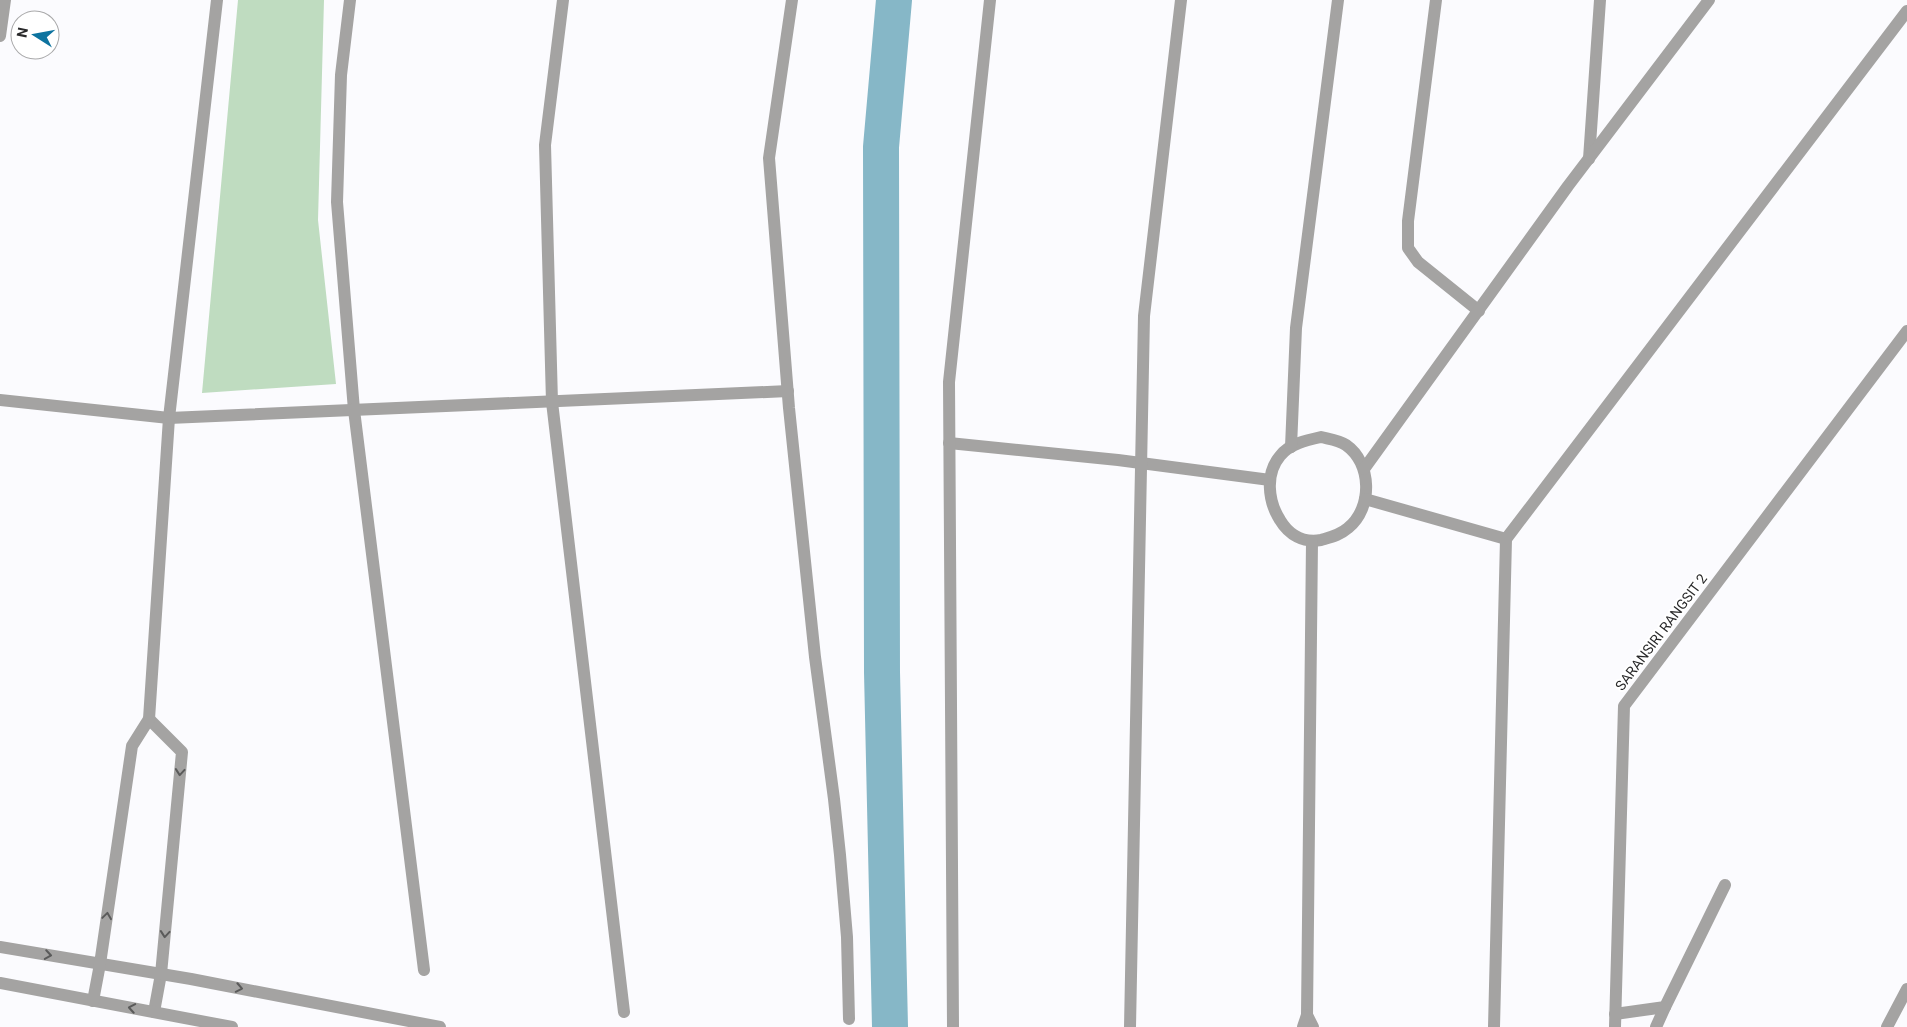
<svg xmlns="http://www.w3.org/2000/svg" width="1907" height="1027" viewBox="0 0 1907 1027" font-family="Roboto,sans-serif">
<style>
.green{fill:#bfdcc0}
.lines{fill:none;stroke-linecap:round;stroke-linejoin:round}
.canal{stroke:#86b7c7;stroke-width:36}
.minor{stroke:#a4a3a2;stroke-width:12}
.oneway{stroke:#5a5a5a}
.labels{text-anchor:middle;stroke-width:4;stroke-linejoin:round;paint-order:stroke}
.street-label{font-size:14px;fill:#29292a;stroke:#fff}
</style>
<rect width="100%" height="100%" fill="#fbfbfe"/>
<polygon class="green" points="238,0 324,0 318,220 336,384 202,393"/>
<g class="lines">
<polyline class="canal" points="890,1027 882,672 881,147 894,0"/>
<g class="minor">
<polyline points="350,0 341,75 337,202 354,410 424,970"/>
<polyline points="563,0 545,145 552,402 624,1012"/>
<polyline points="792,0 769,158 789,408 815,657 834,799 840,855 847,937 849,1019"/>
<polyline points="1436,0 1408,221 1408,248 1418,262 1479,311"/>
<polyline points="0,36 5,0"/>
<polyline points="1589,159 1600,0"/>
<polyline points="0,400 169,418 788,391"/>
<path d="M1321,437C1329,439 1339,440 1346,445C1372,463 1373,508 1348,528C1340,535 1331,537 1321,540C1303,543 1289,535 1280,520C1268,501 1265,474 1280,456C1289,444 1307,440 1321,437Z"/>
<polyline points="949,443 1118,460 1270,480"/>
<polyline points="1291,447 1296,328 1338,0"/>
<polyline points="1364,469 1568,186 1709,0"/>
<polyline points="1365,499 1506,539"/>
<polyline points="149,719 182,752 161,974 154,1012"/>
<polyline points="0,947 191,979 440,1027"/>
<polyline points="0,983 232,1027"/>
<polyline points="93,1001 100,964 132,746 149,719 169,418 217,0"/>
<polyline points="1615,1014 1665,1007 1725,885"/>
<polyline points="1307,1015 1312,541"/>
<polyline points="953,1027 949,382 990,0"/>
<polyline points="1130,1027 1144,316 1181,0"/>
<polyline points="1303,1027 1307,1015 1313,1027"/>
<polyline points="1494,1027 1506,539 1907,11"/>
<polyline points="1615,1027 1624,706 1907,331"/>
<polyline points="1656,1027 1665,1007"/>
<polyline points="1887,1027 1907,989"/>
</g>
</g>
<defs><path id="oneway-chevron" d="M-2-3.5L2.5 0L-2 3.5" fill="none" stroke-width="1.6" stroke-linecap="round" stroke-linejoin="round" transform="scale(1.25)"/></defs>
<g class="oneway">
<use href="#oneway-chevron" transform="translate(180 772) rotate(95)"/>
<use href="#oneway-chevron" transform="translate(107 916) rotate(-82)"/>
<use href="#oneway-chevron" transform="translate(165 934) rotate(95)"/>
<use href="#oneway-chevron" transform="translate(48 955) rotate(9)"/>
<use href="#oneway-chevron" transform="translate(239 988) rotate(11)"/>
<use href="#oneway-chevron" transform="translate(132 1008) rotate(-170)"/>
</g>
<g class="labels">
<g class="street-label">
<text transform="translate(1661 632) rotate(-53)" y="5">SARANSIRI RANGSIT 2</text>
</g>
</g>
<g transform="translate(35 35) rotate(281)"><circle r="24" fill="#ffffff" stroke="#a9a9aa"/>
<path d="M0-4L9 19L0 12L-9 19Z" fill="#0d739f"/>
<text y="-8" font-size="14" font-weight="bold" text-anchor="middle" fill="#29292a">N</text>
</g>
</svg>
